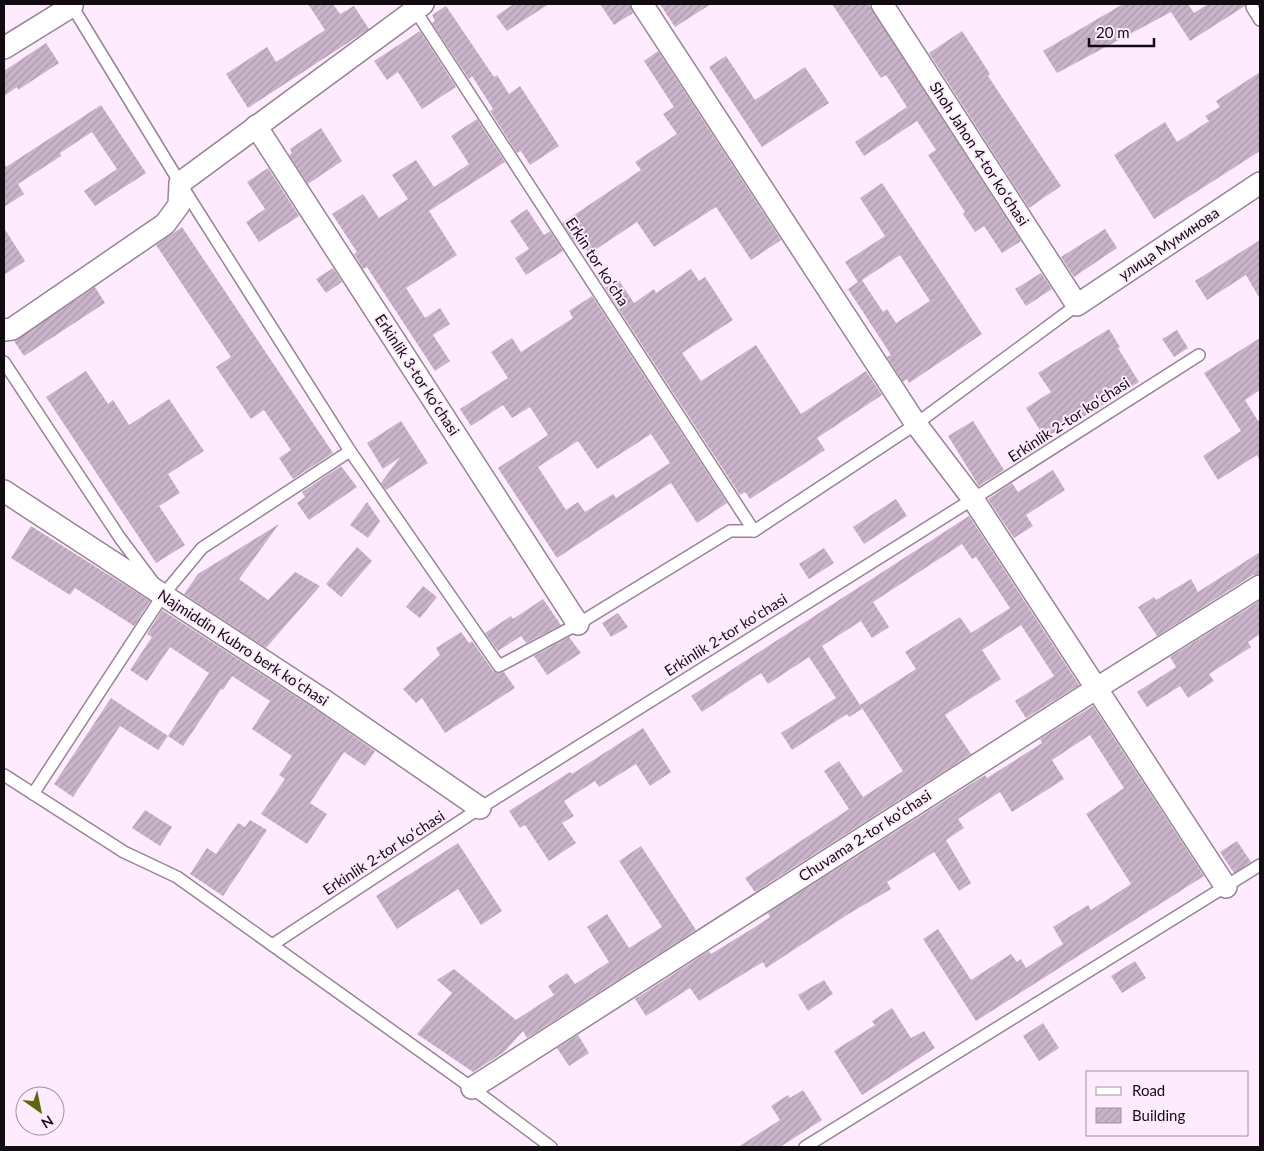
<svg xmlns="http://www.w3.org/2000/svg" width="1264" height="1151" viewBox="0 0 1264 1151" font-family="Lato,sans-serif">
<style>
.building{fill:url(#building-hatch);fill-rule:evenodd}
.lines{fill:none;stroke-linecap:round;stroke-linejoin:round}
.service-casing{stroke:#988397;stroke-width:14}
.minor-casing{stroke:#988397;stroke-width:24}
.service{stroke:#fff;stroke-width:11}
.minor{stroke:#fff;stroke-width:21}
.labels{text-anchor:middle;stroke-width:4;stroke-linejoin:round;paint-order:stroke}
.street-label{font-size:15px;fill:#120b12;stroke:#feecfe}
</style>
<defs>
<pattern id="building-hatch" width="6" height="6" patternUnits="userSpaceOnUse" patternTransform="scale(1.25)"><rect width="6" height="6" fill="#cab4ca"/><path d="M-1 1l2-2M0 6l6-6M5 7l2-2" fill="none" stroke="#ac99ac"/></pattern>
</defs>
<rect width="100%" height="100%" fill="#feecfe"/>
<g class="building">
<polygon points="308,4 333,4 340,14 354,6 369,29 248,108 226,74 267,47 276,62 325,30"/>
<polygon points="514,4 549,4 507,31 496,16"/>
<polygon points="600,4 630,4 633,13 614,25"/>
<polygon points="660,4 711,4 675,27"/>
<polygon points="832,4 868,4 1021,241 1002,253 984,226 975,232 963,214 965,212 928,155 936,150 917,121 864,156 855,142 907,107 886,75 881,78"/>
<polygon points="1123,4 1188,4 1194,13 1208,4 1245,4 1245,6 1190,41 1171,12 1057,73 1043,51"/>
<polygon points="446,6 494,77 497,75 509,94 520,86 559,146 530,165 521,151 517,153 490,111 493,109 472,76 469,79 432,23 435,21 432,15"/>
<polygon points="420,31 456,87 422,109 398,72 387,80 374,61"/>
<polygon points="962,31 990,74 988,76 1061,186 1029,208 929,53"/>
<polygon points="46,43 59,63 18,90 17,87 4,96 4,71"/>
<polygon points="658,51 781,240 751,260 716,207 654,247 637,222 589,254 580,240 575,242 562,223 641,170 635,162 677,134 663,114 674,107 644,61"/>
<polygon points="726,56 755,100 805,67 829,103 762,147 709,67"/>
<polygon points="1260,72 1260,151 1154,219 1114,155 1165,122 1177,142 1209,121 1205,116 1220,107 1216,101"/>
<polygon points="101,105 146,173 95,206 84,191 117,169 92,132 60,153 61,156 18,184 24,194 4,207 4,163 6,167"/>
<polygon points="477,119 505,162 429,211 457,255 406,288 425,318 440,308 450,324 433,335 450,361 435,371 367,267 363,269 354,254 357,252 332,214 363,194 379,218 408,199 392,175 416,160 434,187 469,164 451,136"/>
<polygon points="321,128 342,161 308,184 289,155 292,153 290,149"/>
<polygon points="268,168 299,216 259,242 246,222 265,209 247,182"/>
<path d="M882,183L982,334L909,383L907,379L903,382L887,357L891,355L848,289L858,282L845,262L885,236L860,198ZM900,255L930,301L896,323L887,309L883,312L862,280Z"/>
<polygon points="527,209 544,235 550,231 563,251 526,275 515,258 529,249 510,221"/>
<polygon points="182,227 333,453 293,479 279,458 291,450 264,410 251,419 216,367 231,357 156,245"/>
<polygon points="4,228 25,261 4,275"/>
<polygon points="1105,229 1117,248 1074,277 1061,257"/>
<polygon points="1260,240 1260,299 1246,275 1207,300 1195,281"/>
<polygon points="333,268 342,282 326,293 316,279"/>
<polygon points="691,269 699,281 705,277 733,320 682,353 701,381 756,345 801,414 866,371 882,395 817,438 825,450 750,499 745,492 740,495 605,288 618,279 634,303 654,289 656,293"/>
<polygon points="1041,273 1052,289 1026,306 1015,289"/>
<polygon points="95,287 105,303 24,356 14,341"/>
<path d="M592,296L727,503L697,523L671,483L557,558L498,468L548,435L530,407L512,418L503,405L471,426L460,409L508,378L491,352L512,338L521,352L573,318L569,311ZM651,434L670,463L616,498L613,494L585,512L578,502L566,510L538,467L578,441L597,469Z"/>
<polygon points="1109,329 1120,347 1118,348 1139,382 1075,422 1074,420 1045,438 1026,408 1051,392 1038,373"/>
<polygon points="1177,330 1188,348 1174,357 1162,339"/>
<polygon points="1260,338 1260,390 1245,400 1258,421 1260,420 1260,461 1257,455 1218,480 1203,456 1241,431 1204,373"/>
<polygon points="86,371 108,404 113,400 129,425 169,399 204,451 168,474 180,493 159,506 185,545 156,563 46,397"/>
<polygon points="401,421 428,463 386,490 381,483 400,457 383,469 367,443"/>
<polygon points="973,421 1004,470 979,486 948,436"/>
<polygon points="341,466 357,487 309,520 297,503 305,497 302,492"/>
<polygon points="1053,470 1065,490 1026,515 1033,526 1014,538 988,499 1012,483 1018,492"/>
<polygon points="896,499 907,516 864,544 853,527"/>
<polygon points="367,502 380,521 368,538 350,525"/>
<path d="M969,516L1079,685L1026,718L1015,701L1054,676L1021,625L982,650L1001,679L945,715L971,754L755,892L745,878L849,809L824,771L839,761L863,797L903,771L860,705L862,709L849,717L847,714L792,750L781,733L836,698L809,657L768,684L761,673L702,712L691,696ZM962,544L972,559L976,557L1010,608L971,633L960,617L905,652L916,669L860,705L822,646L861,621L872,638L889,627L873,602Z"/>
<polygon points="279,524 239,579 268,600 295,572 320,586 266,648 184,594 198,574"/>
<polygon points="31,526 150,601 134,626 75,588 70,595 11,558"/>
<polygon points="357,547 372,561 341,597 326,584"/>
<polygon points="824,548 834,563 809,579 799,564"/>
<polygon points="1260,552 1260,574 1253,575 1157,636 1138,607 1154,597 1156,600 1191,579 1198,592"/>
<polygon points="423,586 437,597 420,618 406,607"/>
<polygon points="543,599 561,625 526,643 521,636 498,651 485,633 511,616 513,619"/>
<polygon points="1260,601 1260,634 1248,642 1251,647 1209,674 1214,681 1188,698 1180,686 1147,707 1137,692 1176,667 1170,657"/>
<polygon points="162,610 315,709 375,751 365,766 344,752 310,803 327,814 307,844 261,814 285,779 279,775 292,756 252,729 270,701 232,676 223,690 221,689 183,746 168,736 209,673 170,647 147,681 130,670 152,637 147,634"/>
<polygon points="618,613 628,627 611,637 602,623"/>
<polygon points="461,632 469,643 472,641 493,671 499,673 504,672 515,688 445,733 422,698 416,703 403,689 440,655 436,648"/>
<polygon points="569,637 581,653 547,675 534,656"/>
<polygon points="111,698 168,736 158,750 120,726 73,797 54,784"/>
<polygon points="1093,706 1204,876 976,1021 923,939 938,929 971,980 1011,954 1017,962 1021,959 1026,968 1063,944 1053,927 1088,905 1091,910 1131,884 1086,814 1124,788 1090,735 1052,760 1064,779 1012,812 1000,792 958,819 964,828 946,840 971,883 959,891 934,852 887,882 891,889 850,913 766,968 763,962 699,1001 690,988 646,1016 635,999 709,951 711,954 755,927 770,917 768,913 985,775 987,778 1003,768 1042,743 1040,739"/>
<polygon points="643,728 671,772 650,786 636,764 599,787 595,781 564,801 574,816 562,823 576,843 549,861 525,825 520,828 509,811 570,772 572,774"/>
<polygon points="145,810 172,827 160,846 132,828"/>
<polygon points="250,820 267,830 223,896 190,874 207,848 216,854 238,823 245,827"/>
<polygon points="1237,841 1251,862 1234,873 1220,852"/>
<polygon points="458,843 502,911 481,925 458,889 397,929 376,896"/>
<polygon points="641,846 696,930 527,1038 523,1031 504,1052 473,1072 417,1034 452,993 437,980 454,969 516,1020 554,995 548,986 567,973 575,984 609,962 587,927 607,914 629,948 662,927 619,861"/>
<polygon points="1135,961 1146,978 1122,993 1111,976"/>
<polygon points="824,980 833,994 808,1011 798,995"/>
<polygon points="892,1008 911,1038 924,1031 935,1048 862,1095 834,1051 875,1025 872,1021"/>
<polygon points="1043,1023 1059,1048 1039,1061 1023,1036"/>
<polygon points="578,1035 589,1053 569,1066 557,1048"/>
<polygon points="803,1090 822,1120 780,1147 738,1147 780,1120 771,1106 788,1095 790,1098"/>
</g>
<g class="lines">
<defs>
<g id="service">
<polyline points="72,6 180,183 350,451 499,666 578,624 730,531 754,531 916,424 1077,305"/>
<polyline points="1252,7 1260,20"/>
<polyline points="415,10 754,531"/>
<polyline points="4,362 120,538 153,582"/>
<polyline points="4,775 124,852 177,877 472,1088 551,1147"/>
<polyline points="33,794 163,595 202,548 350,451"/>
<polyline points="272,945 480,808 973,499 1199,355"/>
<polyline points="805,1147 1260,865"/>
</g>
<g id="minor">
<polyline points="642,4 916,424 973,499 1226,887"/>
<polyline points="882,4 1077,305 1260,183"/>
<polyline points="4,48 72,6"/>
<polyline points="256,126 578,624"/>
<polyline points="4,330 12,329 165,224 179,205 180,183 423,4"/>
<polyline points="4,491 322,699 480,808"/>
<polyline points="472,1088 1097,688 1260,586"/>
</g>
</defs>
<use href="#service" class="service-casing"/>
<use href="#minor" class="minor-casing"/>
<use href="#service" class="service"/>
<use href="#minor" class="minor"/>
</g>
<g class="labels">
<g class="street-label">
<text transform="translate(979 154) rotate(57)" y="5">Shoh Jahon 4-tor koʻchasi</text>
<text transform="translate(1169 244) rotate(-34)" y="5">улица Муминова</text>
<text transform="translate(597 262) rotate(57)" y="5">Erkin tor koʻcha</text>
<text transform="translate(417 375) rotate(57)" y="5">Erkinlik 3-tor koʻchasi</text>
<text transform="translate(1069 420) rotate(-33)" y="5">Erkinlik 2-tor koʻchasi</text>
<text transform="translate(726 635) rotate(-32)" y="5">Erkinlik 2-tor koʻchasi</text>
<text transform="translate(243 648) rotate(33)" y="5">Najmiddin Kubro berk koʻchasi</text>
<text transform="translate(865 836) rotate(-33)" y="5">Chuvama 2-tor koʻchasi</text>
<text transform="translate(384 853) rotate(-33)" y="5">Erkinlik 2-tor koʻchasi</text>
</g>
</g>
<rect width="1264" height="1151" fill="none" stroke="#120b12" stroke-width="10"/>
<rect x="1086" y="1071" width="162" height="65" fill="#feecfe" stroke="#a092a0"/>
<rect x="1096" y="1087" width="25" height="8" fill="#ffffff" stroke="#a092a0"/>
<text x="1132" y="1096" font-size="15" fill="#120b12">Road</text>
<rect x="1096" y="1108" width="25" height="15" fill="url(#building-hatch)" stroke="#a092a0"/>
<text x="1132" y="1121" font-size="15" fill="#120b12">Building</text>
<g transform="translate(40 1111) rotate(147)"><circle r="24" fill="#feecfe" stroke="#a092a0"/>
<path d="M0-4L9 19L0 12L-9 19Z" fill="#5d680d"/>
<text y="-8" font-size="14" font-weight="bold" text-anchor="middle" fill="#120b12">N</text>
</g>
<path d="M1089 38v8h65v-8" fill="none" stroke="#120b12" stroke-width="2.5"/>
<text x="1096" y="38" font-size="15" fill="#120b12" stroke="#feecfe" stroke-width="4" paint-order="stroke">20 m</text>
</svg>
